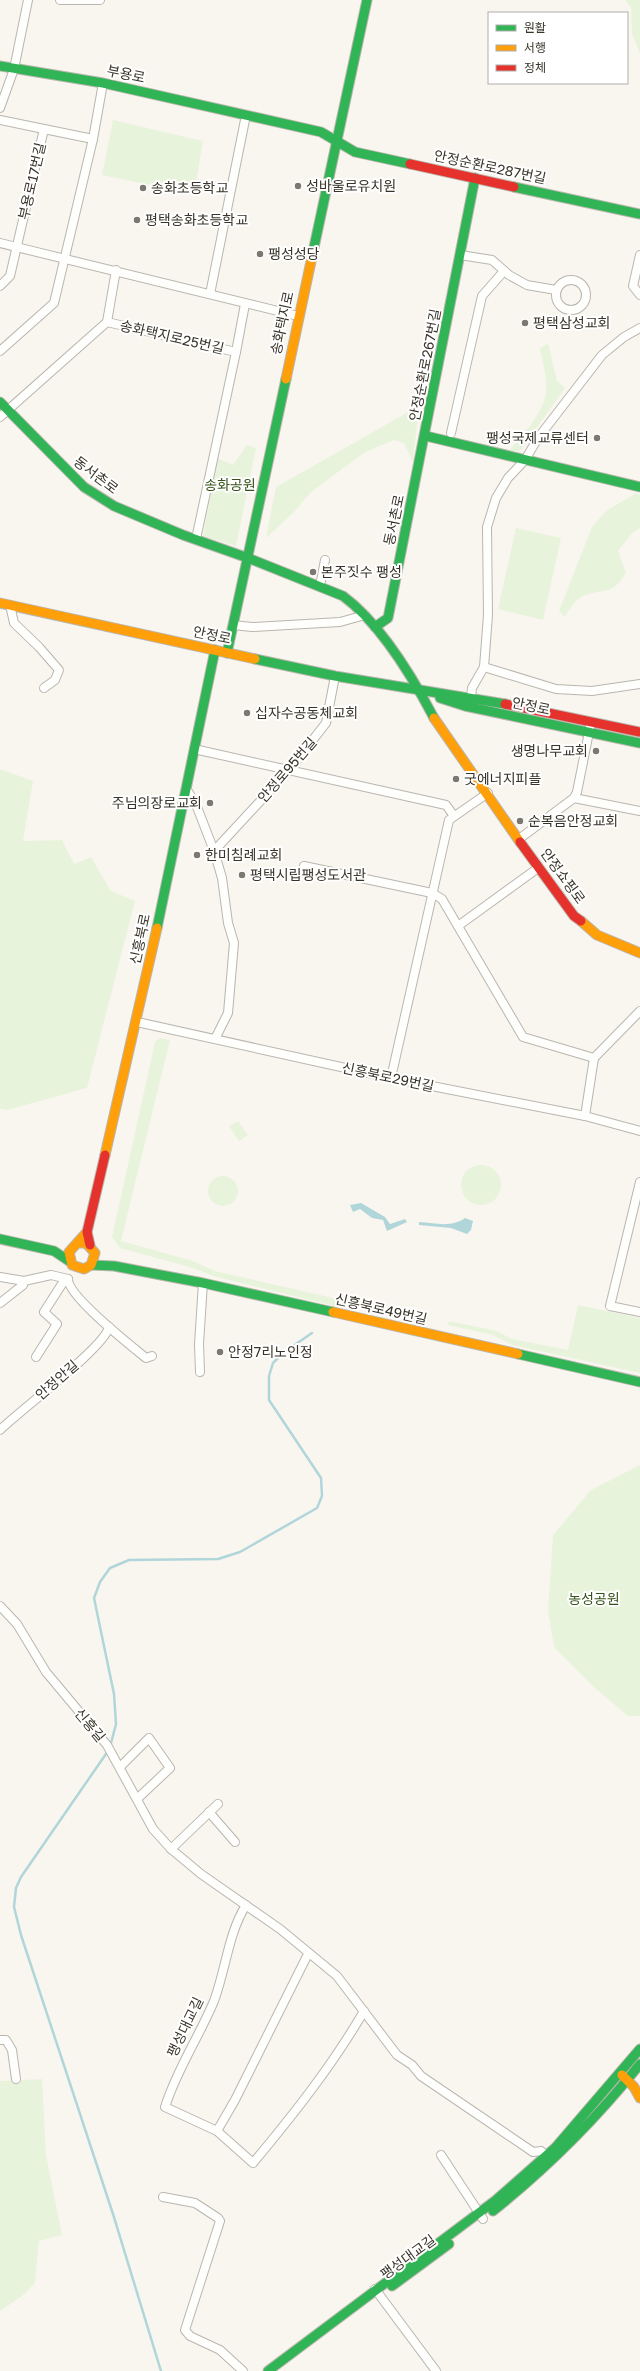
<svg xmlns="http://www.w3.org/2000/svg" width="640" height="2371" viewBox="0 0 640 2371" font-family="'Golos Text','Noto Sans KR',sans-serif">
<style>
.green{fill:#e8f3dc}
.water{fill:#b0d6da}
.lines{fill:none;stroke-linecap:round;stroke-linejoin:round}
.stream{stroke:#b0d6da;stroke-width:2.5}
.street-casing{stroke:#bab6ae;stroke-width:10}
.fast-casing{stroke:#bab6ae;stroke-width:11}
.slow-casing{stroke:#bab6ae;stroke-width:11}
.jam-casing{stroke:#bab6ae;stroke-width:11}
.street{stroke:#fefefd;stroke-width:8}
.fast{stroke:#30b455;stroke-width:9}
.slow{stroke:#ff9f0a;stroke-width:9}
.jam{stroke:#e5322d;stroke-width:9}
.poi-dot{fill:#7c786f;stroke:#fff;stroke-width:1.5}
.labels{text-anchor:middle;stroke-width:4;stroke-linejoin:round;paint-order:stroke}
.street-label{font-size:14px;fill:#393429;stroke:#fff}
.poi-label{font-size:14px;fill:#393429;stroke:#fff;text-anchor:start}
.park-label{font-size:14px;fill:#36521a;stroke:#fff}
</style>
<rect width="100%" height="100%" fill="#f9f6f0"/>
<g class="green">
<polygon points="625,0 640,0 640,53 632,34 631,7"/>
<polygon points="113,120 203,141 194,194 102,175"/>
<path d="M548,343L557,381L565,388L520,451H509C523,434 543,415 546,392C548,379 542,361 540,349Z"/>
<polygon points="419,406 413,462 404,443 394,440 365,452 311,492 293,513 266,538 276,487"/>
<polygon points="247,445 256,448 236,546 203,536 217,458 233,465"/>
<path d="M636,493L640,495V528L632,533L618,551L626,573C611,596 607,588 586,595C576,598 570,608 565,617L559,611L592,527L606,511Z"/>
<polygon points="516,528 561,538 543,620 498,609"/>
<polygon points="0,769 33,781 23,841 62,840 74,864 91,857 111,891 135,901 87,1088 7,1110 0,1109"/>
<polygon points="160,1038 170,1040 121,1241 193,1261 215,1271 342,1300 361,1301 428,1316 427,1320 361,1306 334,1306 216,1277 193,1268 120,1248 112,1237 155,1042"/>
<polygon points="238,1121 248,1135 239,1141 229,1126"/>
<circle cx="481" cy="1185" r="20"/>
<circle cx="223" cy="1191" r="15"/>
<polygon points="578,1305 640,1318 640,1373 512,1345 493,1335 448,1325 449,1321 497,1331 512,1339 568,1350"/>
<polygon points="640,1465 640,1716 628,1716 594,1687 554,1647 548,1611 553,1535 591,1490"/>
<polygon points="42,2079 46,2155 62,2235 39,2241 35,2283 22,2296 0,2311 0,2081"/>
</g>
<g class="water">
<polygon points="361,1203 385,1217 390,1224 405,1219 407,1222 387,1231 383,1220 372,1218 360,1209 353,1212 350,1205"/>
<path d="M465,1218L473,1221L471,1230L467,1234L451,1228L419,1225V1222C436,1223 451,1228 465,1218Z"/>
</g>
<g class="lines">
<g class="stream">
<polyline points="110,1747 116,1724 114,1694 94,1598 100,1582 110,1568 129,1560 218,1559 240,1552 317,1508 322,1496 321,1478 269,1400 269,1376 273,1363 283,1353 312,1333"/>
<polyline points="108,1751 21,1877 16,1888 14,1907 21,1935 113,2214 161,2371"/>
</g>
<defs>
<g id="street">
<polyline points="60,0 100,0"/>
<polyline points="0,108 14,69 28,0"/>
<polyline points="0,120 44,129"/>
<polyline points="0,243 298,316"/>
<polyline points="460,255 492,260 509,275 527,285 556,290"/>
<polyline points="640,255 633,286 640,295"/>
<circle cx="571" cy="295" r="15"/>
<polyline points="0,286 10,276 44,129 93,139 103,83"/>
<polyline points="210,294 246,115"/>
<polyline points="107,322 116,270"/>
<polyline points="0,351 54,303 93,139"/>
<polyline points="0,417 107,322 236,352"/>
<polyline points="451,433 482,296 504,271"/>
<polyline points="196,539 236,352 245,304"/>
<polyline points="320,586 325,560"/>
<polyline points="10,605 14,623 39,647 59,670 55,680 44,688"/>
<polyline points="233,625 252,627 340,622 365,615"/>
<polyline points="484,667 488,615 487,527 496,498 508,478 525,460 538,438 602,355 624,337 640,328"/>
<polyline points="471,697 472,688 484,667 556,689 592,691 640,684"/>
<polyline points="194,749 446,805 454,816"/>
<polyline points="186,788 197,807 214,851 222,878 228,923 234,943 228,1013 215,1039"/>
<polyline points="574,798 577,792 590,727"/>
<polyline points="519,839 574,798 640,811"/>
<polyline points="214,851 290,769 326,723 335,676"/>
<polyline points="304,866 432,893 442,899 523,1037 594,1058"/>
<polyline points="458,926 538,868"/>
<polyline points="137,1022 391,1078 585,1116 640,1131"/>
<polyline points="594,1058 640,1011"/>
<polyline points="391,1078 449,820 488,793"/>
<polyline points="585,1116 594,1058"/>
<polyline points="640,1182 610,1306 640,1312"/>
<path d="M0,1277L24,1281L51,1275L68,1279C68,1296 130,1345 146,1358L152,1356"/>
<polyline points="0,1303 23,1285 24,1281"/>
<polyline points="36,1357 57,1324 44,1312 62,1284 68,1279"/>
<polyline points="200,1372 199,1344 203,1283"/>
<path d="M0,1430C19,1411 105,1347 109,1327"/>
<polyline points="0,1606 17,1624 46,1672 107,1745 153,1829 171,1849 201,1874 280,1929 337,1976 397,2055 412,2065 421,2076 533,2152 541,2151 550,2159"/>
<polyline points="120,1767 149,1738 170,1768 137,1799"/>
<polyline points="209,1812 235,1842"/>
<polyline points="171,1849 218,1804"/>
<path d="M246,1905C228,1934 226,1969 214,2001C199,2037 177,2069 165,2107L217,2131L253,2163C293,2115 332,2066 364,2011"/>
<polyline points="0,2040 6,2040 12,2050 16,2079"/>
<polyline points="217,2131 235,2100 308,1954"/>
<polyline points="441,2155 483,2219"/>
<polyline points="163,2197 195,2203 218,2218 220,2221 185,2330 190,2336 220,2350 243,2371"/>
<polyline points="375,2289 436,2371"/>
</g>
<g id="fast">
<polyline points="0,66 103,83 321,132 355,152 410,164"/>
<polyline points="514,187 640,214"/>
<polyline points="313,252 367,0"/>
<path d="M0,402L84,487L114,506L183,535L248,558L343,596C381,624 412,676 434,718"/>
<polyline points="426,436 640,487"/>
<polyline points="375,627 388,618 475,178"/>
<polyline points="227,653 286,379"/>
<polyline points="255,659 335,676 505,704"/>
<polyline points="440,698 465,706 640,743"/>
<polyline points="157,928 215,650"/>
<polyline points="0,1239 54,1251 69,1261"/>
<polyline points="91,1265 114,1266 203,1283 333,1312"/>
<polyline points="518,1354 640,1382"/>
<path d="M493,2211C548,2167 596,2119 640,2064"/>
<polyline points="392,2286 449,2244"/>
<polyline points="268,2371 496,2200 555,2148 640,2049"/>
</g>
<g id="slow">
<polyline points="286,379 313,252"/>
<polyline points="0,603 255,659"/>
<polyline points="434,718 520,842"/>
<polyline points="581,921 597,935 640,953"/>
<polyline points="105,1155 157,928"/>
<polyline points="77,1243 86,1243 95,1253 91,1265 84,1269 72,1265 69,1252 87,1232"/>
<polyline points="333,1312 518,1354"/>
<polyline points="622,2075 634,2087 640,2098"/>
</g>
<g id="jam">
<polyline points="410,164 514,187"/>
<polyline points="505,704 640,732"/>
<polyline points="520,842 574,916 581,921"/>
<polyline points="90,1245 87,1232 105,1155"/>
</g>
</defs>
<use href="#street" class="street-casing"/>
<use href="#fast" class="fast-casing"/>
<use href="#slow" class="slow-casing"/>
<use href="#jam" class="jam-casing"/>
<use href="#street" class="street"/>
<use href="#fast" class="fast"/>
<use href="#slow" class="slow"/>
<use href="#jam" class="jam"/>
</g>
<g class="poi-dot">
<circle cx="298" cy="186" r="4"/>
<circle cx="143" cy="188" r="4"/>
<circle cx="137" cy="220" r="4"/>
<circle cx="260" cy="254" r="4"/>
<circle cx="525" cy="323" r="4"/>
<circle cx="597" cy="438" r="4"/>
<circle cx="313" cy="572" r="4"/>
<circle cx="247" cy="713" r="4"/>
<circle cx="596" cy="751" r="4"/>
<circle cx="456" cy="779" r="4"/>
<circle cx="210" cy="803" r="4"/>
<circle cx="520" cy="821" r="4"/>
<circle cx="197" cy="855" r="4"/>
<circle cx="242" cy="875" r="4"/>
<circle cx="220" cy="1352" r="4"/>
</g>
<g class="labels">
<g class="street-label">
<text transform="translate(126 74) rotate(12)" y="5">부용로</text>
<text transform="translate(490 167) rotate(12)" y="5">안정순환로287번길</text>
<text transform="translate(32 181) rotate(-77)" y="5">부용로17번길</text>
<text transform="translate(282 323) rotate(-78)" y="5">송화택지로</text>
<text transform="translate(172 337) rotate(13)" y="5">송화택지로25번길</text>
<text transform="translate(425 365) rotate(-79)" y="5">안정순환로267번길</text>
<text transform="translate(96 475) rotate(37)" y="5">동서촌로</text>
<text transform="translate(394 520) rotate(-78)" y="5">동서촌로</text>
<text transform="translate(212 635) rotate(12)" y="5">안정로</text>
<text transform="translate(531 706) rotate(12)" y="5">안정로</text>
<text transform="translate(287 770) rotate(-49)" y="5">안정로95번길</text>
<text transform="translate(563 876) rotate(54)" y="5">안정쇼핑로</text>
<text transform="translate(140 939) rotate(-78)" y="5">신흥북로</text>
<text transform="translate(388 1077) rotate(12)" y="5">신흥북로29번길</text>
<text transform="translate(381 1309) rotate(13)" y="5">신흥북로49번길</text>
<text transform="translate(57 1380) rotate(-41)" y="5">안정안길</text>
<text transform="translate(90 1725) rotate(50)" y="5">신흥길</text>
<text transform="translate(185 2027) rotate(-64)" y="5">팽성대교길</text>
<text transform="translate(408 2257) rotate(-36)" y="5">팽성대교길</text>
</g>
<g class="poi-label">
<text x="306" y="191">성바울로유치원</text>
<text x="151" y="193">송화초등학교</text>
<text x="145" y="225">평택송화초등학교</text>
<text x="268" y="259">팽성성당</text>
<text x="533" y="328">평택삼성교회</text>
<text x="589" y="443" text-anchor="end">팽성국제교류센터</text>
<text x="321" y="577">본주짓수 팽성</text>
<text x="255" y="718">십자수공동체교회</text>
<text x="588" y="756" text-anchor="end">생명나무교회</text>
<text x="464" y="784">굿에너지피플</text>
<text x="202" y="808" text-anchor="end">주님의장로교회</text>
<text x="528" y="826">순복음안정교회</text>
<text x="205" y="860">한미침례교회</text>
<text x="250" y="880">평택시립팽성도서관</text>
<text x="228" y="1357">안정7리노인정</text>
</g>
<g class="park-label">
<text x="230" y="490">송화공원</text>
<text x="594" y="1604">농성공원</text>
</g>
</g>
<rect x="488" y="12" width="140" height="72" fill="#ffffff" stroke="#b0aea9"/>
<rect x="496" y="25" width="20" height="6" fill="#30b455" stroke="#b0aea9"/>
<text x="524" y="32" font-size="12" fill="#393429">원활</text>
<rect x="496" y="45" width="20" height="6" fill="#ff9f0a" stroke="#b0aea9"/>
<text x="524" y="52" font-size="12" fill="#393429">서행</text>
<rect x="496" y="65" width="20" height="6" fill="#e5322d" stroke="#b0aea9"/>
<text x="524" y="72" font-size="12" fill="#393429">정체</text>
</svg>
